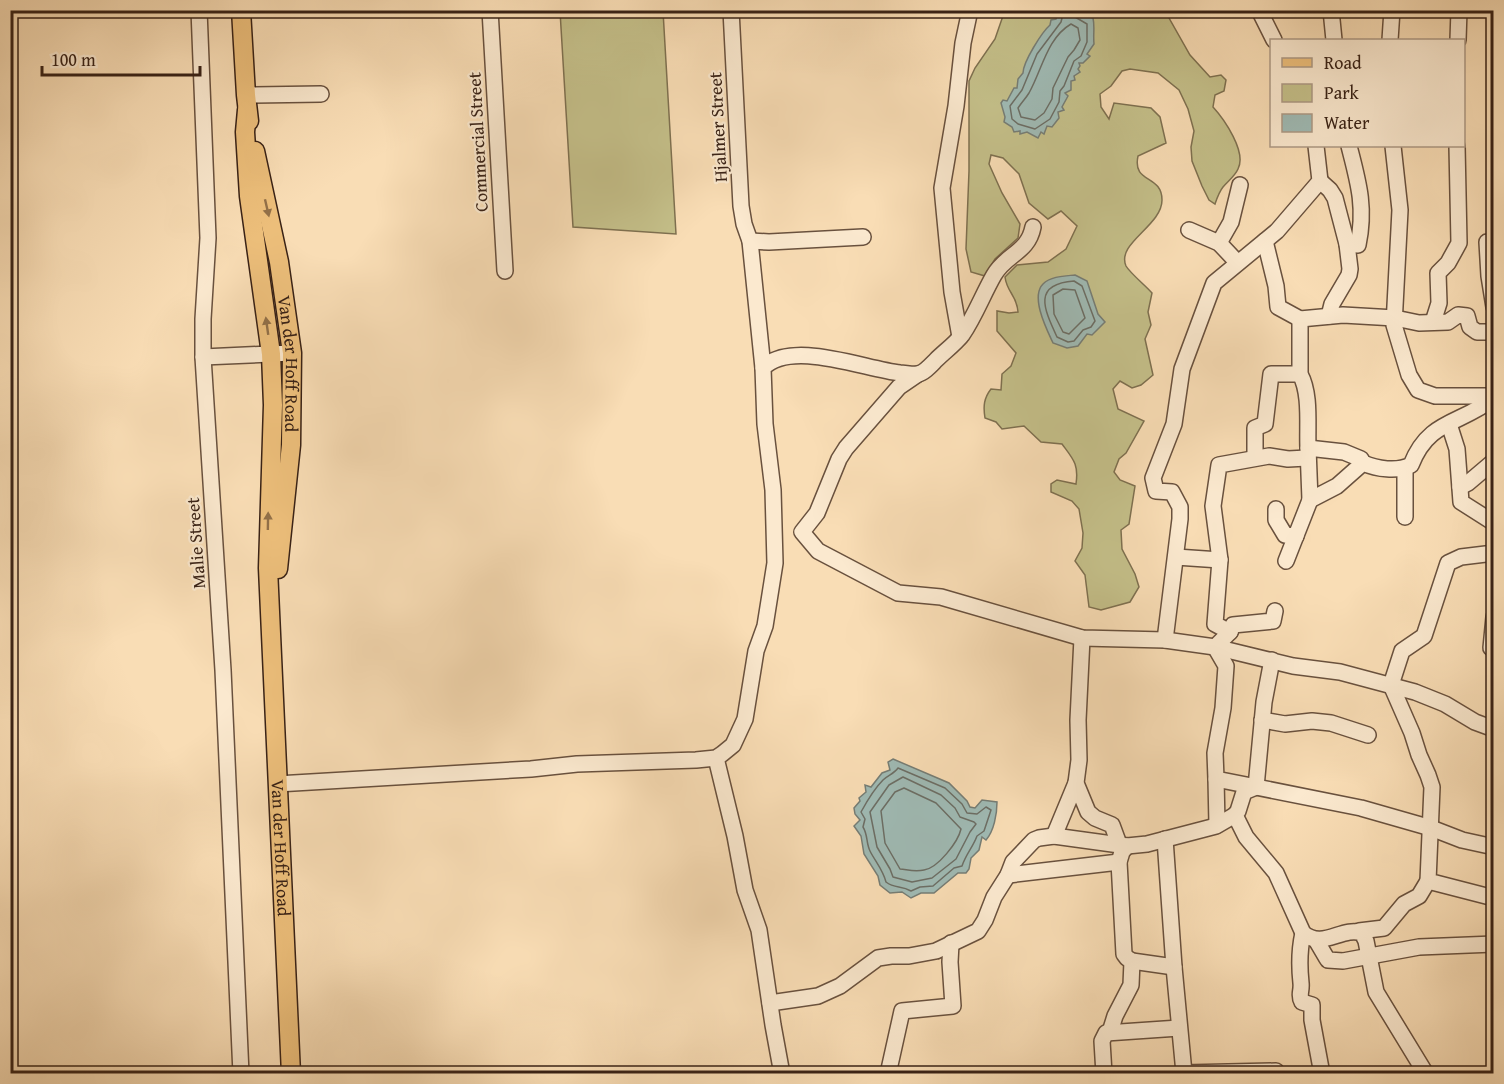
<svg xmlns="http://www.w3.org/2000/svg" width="1504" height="1084" viewBox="0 0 1504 1084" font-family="'Gentium Book Plus',serif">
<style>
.green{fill:#c4bf89;stroke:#7e7050;stroke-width:1.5}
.water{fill:#9fbab4;stroke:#767d75;stroke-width:1.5}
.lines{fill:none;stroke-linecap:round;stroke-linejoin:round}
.shore{stroke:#6c6e65;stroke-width:1.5}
.minor-casing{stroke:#69513e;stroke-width:18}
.major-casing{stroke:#392216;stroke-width:21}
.minor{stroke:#fbe9cf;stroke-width:15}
.major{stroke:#ecbe7a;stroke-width:18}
.oneway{fill:#927048}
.labels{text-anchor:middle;stroke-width:4.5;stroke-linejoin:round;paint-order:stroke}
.street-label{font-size:18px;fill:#392216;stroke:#fbe9cf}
</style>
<rect width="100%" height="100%" fill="#f9ddb5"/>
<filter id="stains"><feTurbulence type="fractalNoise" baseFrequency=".00333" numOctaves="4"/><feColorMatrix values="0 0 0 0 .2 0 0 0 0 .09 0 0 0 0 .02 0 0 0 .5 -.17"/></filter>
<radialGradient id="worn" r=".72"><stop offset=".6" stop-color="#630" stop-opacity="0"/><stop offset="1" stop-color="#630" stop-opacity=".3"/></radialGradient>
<g class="green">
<path d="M1005,10L1165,11L1190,55L1210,77L1221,75L1226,80L1224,91L1215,95L1213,107C1224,119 1247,152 1238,169C1235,176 1228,181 1223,187C1219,192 1217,198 1215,204L1209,200L1202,186L1192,161L1191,147L1194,131L1188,109L1179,90L1158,73L1130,69L1122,71L1111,86L1100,94L1101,107L1109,119L1114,103L1151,108L1160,117L1166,143L1138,156C1132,184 1162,174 1162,200C1162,226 1116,243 1126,266C1130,273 1146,286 1152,293L1148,312L1151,325L1145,339L1153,375L1141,385L1132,388L1120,381L1113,389L1118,409L1144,421L1126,453L1119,459L1114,472L1120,480L1135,486L1129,524L1121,530L1122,549L1135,574L1139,587L1130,602L1101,610L1089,607L1085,575L1075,561L1082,548L1083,533L1079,509L1072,501L1051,492V484L1057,480L1076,484C1079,464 1073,459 1062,444L1041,442L1024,426L1002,429L996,422L985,418C983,406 984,398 991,389L1001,390L1002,374L1011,366L1016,353L997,331V311L1009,313L1018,312C1017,295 1007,293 1005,277L1017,265L1048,262L1066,249L1077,226L1061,211L1048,219L1029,203L1019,174L1003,158L991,155L989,164L1002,193L1020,224L1018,238L995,259L985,276L971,272L966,249L969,171V81L975,68L995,39Z"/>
<polygon points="560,11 663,11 676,234 573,227"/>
</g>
<g class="water">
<path d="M1058,11H1074L1093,18C1095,27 1093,34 1094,44L1087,54L1090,56L1083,63H1079L1080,66L1078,69L1080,72L1074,76L1075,80L1071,81V90L1065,93L1068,96L1062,107L1064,110L1058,112L1059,118L1052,127L1047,126L1044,134L1041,132L1038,138L1027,132L1020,134V131L1014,132L1012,127L1004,122L1005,117L1001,103L1003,100L1007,101L1014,88H1017L1018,79L1023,73C1023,62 1042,32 1050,25L1051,20L1056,19Z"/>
<path d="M1075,275L1087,281L1098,314L1105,322L1092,335L1087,334L1078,346L1067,348L1053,343C1047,330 1030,297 1043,284C1051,276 1065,276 1075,275Z"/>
<path d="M893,759L949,783L967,801L970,807L975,808L982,800L997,802C997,814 994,831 986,840L982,837L979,850L971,858L969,869L966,873H958L934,893H921L911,898L902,892L890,893L880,885L878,876L864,854L861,836L854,826L860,820L855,814L854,808L860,801L859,798L866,792L865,785L871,787L882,773L890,770L888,762Z"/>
</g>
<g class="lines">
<g class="shore">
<polyline points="1064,10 1061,22 1037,54 1022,90 1010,106 1012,119 1018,124 1035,129 1050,119 1059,102 1060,91 1064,86 1074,61 1081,56 1087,42 1087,24 1075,17 1073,10"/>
<path d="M1071,24L1078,28L1080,40L1074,50L1068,57L1053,88L1052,99L1044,113L1035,120L1021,117L1018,108C1022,102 1026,98 1029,93C1042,70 1047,38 1071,24Z"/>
<path d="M1074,281L1082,286L1095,321L1091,327L1083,330L1074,341L1068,342L1057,337C1044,309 1032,284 1074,281Z"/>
<polygon points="1063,289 1075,290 1085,318 1069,334 1063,332 1054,314 1053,295"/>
<path d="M898,768L945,788L962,804L967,813L977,814L986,807L991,810L984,831L977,836C973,847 966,854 962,866L954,868L933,886L920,887L911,891C901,885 895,889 886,882C883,870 875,861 870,851C866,843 868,835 863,827L865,819L861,812C867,801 874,789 883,780C888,775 894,774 898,768Z"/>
<polygon points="903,777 941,795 955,808 960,817 974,822 976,824 970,832 956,859 932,878 912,882 893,877 890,869 877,847 870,812 889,785"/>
<path d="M904,788L936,803L961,829C958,842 938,868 924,870C915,872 909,870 900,869L885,843L881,811L895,792Z"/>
</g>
<defs>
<g id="minor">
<polyline points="199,10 208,238 203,319 203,357 223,670 241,1074"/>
<polyline points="490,10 505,271"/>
<polyline points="731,10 741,206 744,224 750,241 763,368"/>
<polyline points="1259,10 1274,40"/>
<polyline points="1331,10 1334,40"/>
<polyline points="1390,40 1392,10"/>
<polyline points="1458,40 1459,10"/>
<polyline points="246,95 321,94"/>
<polyline points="1393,146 1400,210 1394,325 1409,375 1418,390 1435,396 1494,396"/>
<polyline points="1320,181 1330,190 1335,198 1347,244 1350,269 1349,275 1332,304 1329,316"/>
<polyline points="1189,230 1219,243 1237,262"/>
<polyline points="750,241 769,242 863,237"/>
<polyline points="1265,241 1276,286 1278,307 1300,319 1343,315 1395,318 1419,323 1448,322 1458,315 1467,316 1470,327 1477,332 1494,332"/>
<polyline points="1487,242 1489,276 1494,307"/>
<polyline points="1219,243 1231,222 1240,185"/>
<path d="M1347,244L1358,245C1366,207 1358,181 1349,146"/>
<path d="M1300,319V374C1311,394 1307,425 1308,448"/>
<polyline points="1433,322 1439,303 1438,273 1448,263 1459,243 1457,146"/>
<polyline points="960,337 952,292 942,188 956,106 963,43 970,10"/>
<polyline points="203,357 292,353"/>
<polyline points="918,374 899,387 846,448 839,459 817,513 802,532 818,551 898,593 941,597 1082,638 1165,640 1215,647 1293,666 1340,672 1415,692 1445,704 1475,722 1494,729"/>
<polyline points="1449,424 1457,449 1461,502 1494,523"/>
<polyline points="1255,458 1255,428 1265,424 1271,374 1300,374"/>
<path d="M1363,463L1337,486L1310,500L1308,448L1344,452L1361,459L1363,463C1377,469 1397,472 1411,465C1429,419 1460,425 1494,398"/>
<polyline points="1405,468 1405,517"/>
<polyline points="1460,487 1468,483 1494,461"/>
<polyline points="1276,509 1276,520 1285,535 1296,536"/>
<polyline points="1494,553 1461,557 1448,563 1424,636 1402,651 1391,685 1412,733 1419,755 1428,775 1432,787 1428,881 1494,898"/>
<polyline points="1176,557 1220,560"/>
<polyline points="1286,561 1310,500"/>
<polyline points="1275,611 1273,621 1233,625 1230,632 1215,647 1226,666 1223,708 1215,753 1216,779 1361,808 1431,828 1462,840 1494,847"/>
<polyline points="1230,632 1215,624 1220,560 1213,506 1219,465 1269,456 1288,459 1307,458"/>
<polyline points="1082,638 1078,720 1079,760 1076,783 1088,812 1095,818 1112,825 1119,844"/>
<polyline points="1165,640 1180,519 1180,507 1172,492 1156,491 1153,478 1174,424 1182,369 1214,283 1277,231 1320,181 1316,146"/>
<polyline points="1491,648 1494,617"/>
<polyline points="1262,720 1285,724 1312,721 1331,723 1368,735"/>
<polyline points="716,758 735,836 745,890 759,930 773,1025 782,1074"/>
<polyline points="1216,779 1217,825"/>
<path d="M277,784L531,769L577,764L696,760L716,758L722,754L733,745L745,719L756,651L765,626L775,563L773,490L765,424L763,368C791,339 864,369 900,373C905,373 913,375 918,374C924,373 931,365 936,360C944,352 955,344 962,335C975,316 983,294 994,275C1006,254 1028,253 1033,227"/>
<path d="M1256,787L1244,792L1238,811L1235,815L1246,837L1276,873L1303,933C1323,950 1342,926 1362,933L1366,941L1376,992L1426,1074"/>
<polyline points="1256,787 1264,702 1272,660"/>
<polyline points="1054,836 1076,783"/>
<polyline points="1165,839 1174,967 1184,1073 1276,1071"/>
<polyline points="1127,846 1122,852 1119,862 1124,954 1127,958 1132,961 1174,967"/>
<polyline points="1008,875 1119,862"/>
<polyline points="1359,931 1384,928 1404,904 1419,896 1428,881"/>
<path d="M1303,933C1299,951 1299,965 1301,983C1302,991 1298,995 1302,1002L1312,1005V1020L1322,1074"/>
<polyline points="1316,940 1326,957 1328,960 1343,961 1419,947 1494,944"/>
<polyline points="770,1003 818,996 840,986 878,958 891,956 909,956 936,951 978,931 985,920 994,897 1008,875 1013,862 1034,840 1039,838 1054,836 1127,846 1147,844 1216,826 1235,815"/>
<polyline points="1110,1032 1115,1016 1131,985 1132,961"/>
<polyline points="888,1074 902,1011 953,1006 950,962 951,943"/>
<polyline points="1104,1074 1102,1041 1106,1033 1179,1028"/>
</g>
<g id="major">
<polyline points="241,10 246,95 249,121"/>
<path id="s1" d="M247,110L245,132L249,196L271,354L273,405L268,568L291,1074"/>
<path id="s2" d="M255,151L279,262L292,353L291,445L278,569"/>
</g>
</defs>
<use href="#minor" class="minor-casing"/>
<use href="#major" class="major-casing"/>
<use href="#minor" class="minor"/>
<use href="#major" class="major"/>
</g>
<defs><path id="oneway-solid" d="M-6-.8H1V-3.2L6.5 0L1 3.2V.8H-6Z" transform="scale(1.5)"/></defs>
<g class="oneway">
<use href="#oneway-solid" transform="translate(267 208) rotate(77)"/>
<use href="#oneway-solid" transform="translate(267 326) rotate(-98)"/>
<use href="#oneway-solid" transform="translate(268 521) rotate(-89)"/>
</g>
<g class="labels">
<g class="street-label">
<text transform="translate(718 127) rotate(-93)" y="6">Hjalmer Street</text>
<text transform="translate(478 142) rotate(-93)" y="6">Commercial Street</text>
<text dy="6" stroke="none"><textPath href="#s2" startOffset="216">Van der Hoff Road</textPath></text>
<text transform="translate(196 543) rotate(-94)" y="6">Malie Street</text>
<text dy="6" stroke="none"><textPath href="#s1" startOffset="740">Van der Hoff Road</textPath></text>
</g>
</g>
<rect width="1504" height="1084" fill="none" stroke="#f9ddb5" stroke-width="36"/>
<rect x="12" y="12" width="1480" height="1060" fill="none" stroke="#392216" stroke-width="3"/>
<rect x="18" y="18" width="1468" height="1048" fill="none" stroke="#392216" stroke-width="1.5"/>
<rect x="1270" y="39" width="195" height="108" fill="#fbe9cf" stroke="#ad9985" stroke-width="1.5"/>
<rect x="1282" y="58" width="30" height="9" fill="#ecbe7a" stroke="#ad9985" stroke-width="1.5"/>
<text x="1324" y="69" font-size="18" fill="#392216">Road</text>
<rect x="1282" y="84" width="30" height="18" fill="#c4bf89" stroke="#ad9985" stroke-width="1.5"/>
<text x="1324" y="99" font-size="18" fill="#392216">Park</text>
<rect x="1282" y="114" width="30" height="18" fill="#9fbab4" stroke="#ad9985" stroke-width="1.5"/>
<text x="1324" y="129" font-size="18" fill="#392216">Water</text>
<path d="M42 66v9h158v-9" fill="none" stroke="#392216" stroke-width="3"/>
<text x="51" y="66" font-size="18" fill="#392216" stroke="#fbe9cf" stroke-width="4.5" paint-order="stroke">100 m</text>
<rect width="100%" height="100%" filter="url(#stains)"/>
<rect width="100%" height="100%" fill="url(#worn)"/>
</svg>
